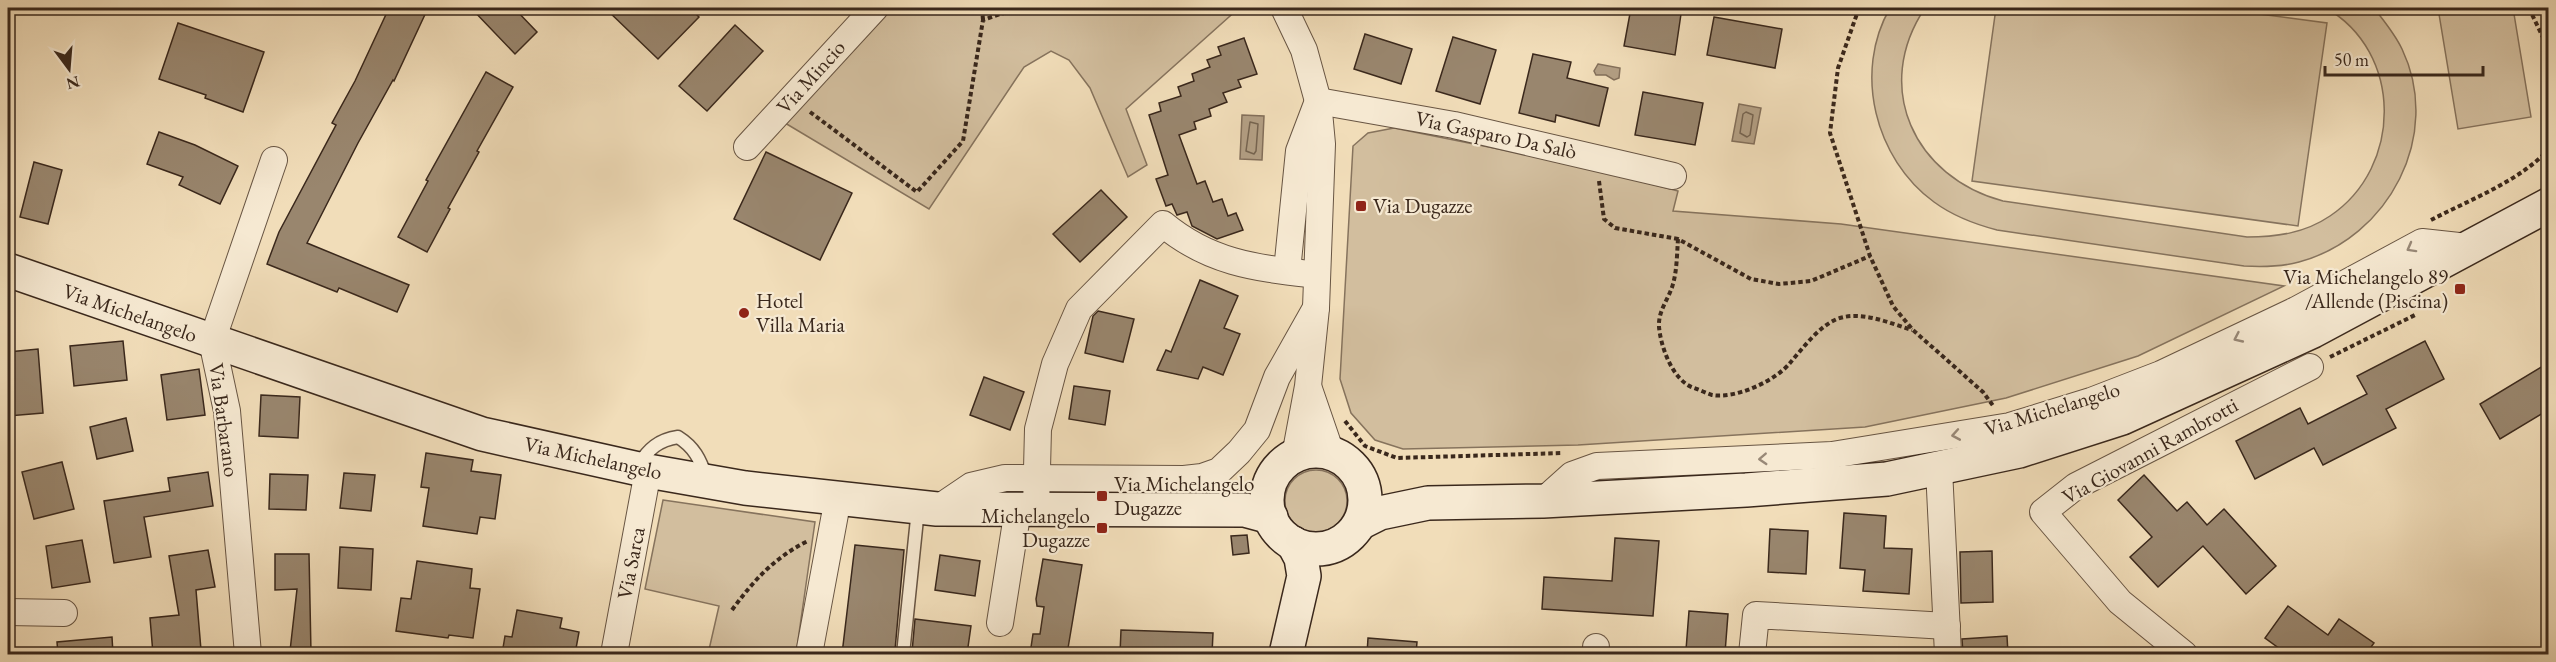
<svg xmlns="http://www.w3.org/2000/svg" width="2556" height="662" viewBox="0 0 2556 662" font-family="'EB Garamond',serif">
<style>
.green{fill:#d2be9e;stroke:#86735d;stroke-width:1.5}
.water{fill:#b39f84;stroke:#836f5a;stroke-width:1.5}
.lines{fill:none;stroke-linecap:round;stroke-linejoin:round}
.shore{stroke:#766450;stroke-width:1.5}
.building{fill:#99866e;stroke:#3a281c;stroke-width:1.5}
.lane-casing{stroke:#685543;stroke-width:15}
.street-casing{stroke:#685543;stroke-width:28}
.secondary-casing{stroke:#3a281c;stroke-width:36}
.path{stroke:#3a281c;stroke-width:4;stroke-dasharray:4.5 3;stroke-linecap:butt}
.lane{stroke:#f6e9d2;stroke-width:12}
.street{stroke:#f6e9d2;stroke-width:26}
.secondary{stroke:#f6e9d2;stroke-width:33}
.oneway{stroke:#988877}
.poi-dot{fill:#8f2418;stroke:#f6e9d2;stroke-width:2}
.labels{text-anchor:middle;stroke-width:4.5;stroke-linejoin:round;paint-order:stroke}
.street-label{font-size:21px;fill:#3a281c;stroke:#f6e9d2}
.poi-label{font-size:21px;fill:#3a281c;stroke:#f6e9d2;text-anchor:start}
</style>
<rect width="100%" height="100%" fill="#f1ddb9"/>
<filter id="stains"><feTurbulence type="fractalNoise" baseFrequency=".00333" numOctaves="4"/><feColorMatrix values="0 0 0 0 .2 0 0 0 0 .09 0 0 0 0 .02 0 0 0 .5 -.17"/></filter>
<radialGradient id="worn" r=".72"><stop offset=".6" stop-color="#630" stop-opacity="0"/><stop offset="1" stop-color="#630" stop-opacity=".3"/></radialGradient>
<g class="green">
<polygon points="893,8 1239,8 1126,109 1147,165 1128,177 1090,88 1069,60 1051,51 1024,67 929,209 785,123"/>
<path d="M1890,8H1925C1872,87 1914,177 2003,201L2247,237C2277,237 2305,233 2330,216C2403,167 2403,52 2326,8H2374C2384,21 2395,34 2402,49C2443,135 2389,238 2299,262C2281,267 2263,267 2244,266L1997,230C1974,224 1953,216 1934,202C1875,159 1853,72 1890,8Z"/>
<polygon points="1996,8 2213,8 2327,23 2298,226 1972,181"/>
<polygon points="2438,8 2513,8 2531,117 2458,129"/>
<polygon points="1394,128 1583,166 1678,191 1673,211 1841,224 2284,286 2138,356 2006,398 1865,427 1578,445 1403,449 1375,440 1351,413 1340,379 1353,146 1368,133"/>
<circle cx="1316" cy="501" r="31"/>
<polygon points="663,500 815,522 796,654 708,654 719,606 645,589"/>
</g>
<g class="water">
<polygon points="1598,64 1620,68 1619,78 1614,80 1606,75 1596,75 1594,71"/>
<polygon points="1739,104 1761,108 1754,144 1732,141"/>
<polygon points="1242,115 1264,116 1262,160 1240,159"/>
</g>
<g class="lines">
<g class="shore">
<polygon points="1746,112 1753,115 1750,135 1747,137 1740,133 1743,114"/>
<polygon points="1250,122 1258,124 1256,151 1254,154 1246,151"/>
</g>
</g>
<g class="building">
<polygon points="389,8 428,8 394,81 393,80 358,143 307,243 409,285 397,312 339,288 337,292 267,264 279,232 336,125 332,123 355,81"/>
<polygon points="471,8 514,8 537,32 515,54"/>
<polygon points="605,8 690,8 699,17 658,59"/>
<polygon points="1631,8 1681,14 1675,55 1624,46"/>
<polygon points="1714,17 1782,29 1775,68 1707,55"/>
<polygon points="178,23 264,52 243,112 205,98 206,95 159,79"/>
<polygon points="735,25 763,51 707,111 679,86"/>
<polygon points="1365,34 1412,49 1401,84 1354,69"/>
<polygon points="1453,37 1496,50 1480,104 1436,91"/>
<polygon points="1244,38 1257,74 1238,80 1241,87 1223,93 1227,102 1209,109 1211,116 1194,122 1196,129 1179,135 1197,184 1205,181 1213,202 1222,199 1228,216 1236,213 1243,230 1217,239 1192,226 1187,212 1177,215 1172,204 1166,206 1156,179 1168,175 1149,115 1161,111 1159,103 1181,96 1178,87 1194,81 1192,74 1210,67 1207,60 1221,55 1218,47"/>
<polygon points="1533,54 1571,62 1567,78 1608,88 1599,126 1556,115 1555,122 1519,113"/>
<polygon points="486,72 513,87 477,151 479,152 448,208 450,209 427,252 398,237 428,181 426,180"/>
<polygon points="1643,92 1703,103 1695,145 1635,135"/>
<polygon points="159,132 195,145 238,166 220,204 179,185 183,177 147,164"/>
<polygon points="766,152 852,193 820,260 734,219"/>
<polygon points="34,162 62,170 48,224 20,217"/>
<polygon points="1101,190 1127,217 1080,262 1053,234"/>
<polygon points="1200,280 1238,296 1224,328 1240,334 1223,375 1203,367 1198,379 1157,370 1166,350 1171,352"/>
<polygon points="1098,311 1134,319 1123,362 1085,353 1093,316"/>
<polygon points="123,341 127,380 74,386 70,346"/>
<polygon points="2425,341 2444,379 2386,409 2396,428 2323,465 2314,448 2255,479 2236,441 2300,408 2308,424 2367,394 2357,376"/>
<polygon points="38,349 43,413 8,416 8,352"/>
<polygon points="2548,363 2548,410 2500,439 2480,404"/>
<polygon points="199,369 205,415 167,420 161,375"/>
<polygon points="984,377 1024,392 1010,430 970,415"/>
<polygon points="1074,386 1110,391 1105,425 1069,419"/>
<polygon points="261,395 300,397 298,438 259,436"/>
<polygon points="126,418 133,451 97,459 90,427"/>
<polygon points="426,453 473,460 471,471 501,475 495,519 480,517 477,534 423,526 429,488 421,487"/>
<polygon points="62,462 74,509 34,519 22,472"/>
<polygon points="208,472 213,506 144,517 151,557 114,563 104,501 170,491 168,478"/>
<polygon points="344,473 375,475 371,511 340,508"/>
<polygon points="270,474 308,475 306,510 269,509"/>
<polygon points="2144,475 2177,511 2187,502 2207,525 2224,509 2276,566 2246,594 2203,546 2158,587 2130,557 2152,537 2118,500"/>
<polygon points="1844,513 1886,516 1884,548 1912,549 1909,594 1863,591 1865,570 1840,568"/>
<polygon points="1770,529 1808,531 1806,574 1768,572"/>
<polygon points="1247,535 1249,553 1233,555 1231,536"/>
<polygon points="1615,538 1659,541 1653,616 1542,609 1544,577 1612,581"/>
<polygon points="82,540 90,582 52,588 46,546"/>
<polygon points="855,545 904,550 895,650 893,650 892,654 842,654"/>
<polygon points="340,547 373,549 371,590 338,588"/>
<polygon points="208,550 215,587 196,590 201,650 153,654 150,618 179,615 169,556"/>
<polygon points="1992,551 1993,602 1961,603 1960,552"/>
<polygon points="275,554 309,554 311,653 290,651 297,589 275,590"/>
<polygon points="940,555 980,561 975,596 935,590"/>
<polygon points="1043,559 1082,565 1067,654 1030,654 1033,634 1040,634 1044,607 1037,606 1036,599"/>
<polygon points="417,561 472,569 470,588 480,589 473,638 449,635 448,638 396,631 401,598 411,599"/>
<polygon points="2288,606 2328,635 2339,619 2374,643 2366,654 2287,654 2265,638"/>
<polygon points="517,610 562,618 560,628 579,632 575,654 502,654 505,636 512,637"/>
<polygon points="1689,611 1728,614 1725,653 1686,650"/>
<polygon points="915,619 971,626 967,654 912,652"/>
<polygon points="1121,630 1213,633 1212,654 1120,654"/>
<polygon points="2007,636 2008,654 1963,654 1962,639"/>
<polygon points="112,637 113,654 58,654 57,642"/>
<polygon points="1368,638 1417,642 1416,654 1367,654"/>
</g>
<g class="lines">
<defs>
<g id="lane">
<path d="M638,465C649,449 658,440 678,437C694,447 700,459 706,477"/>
<polyline points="903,654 918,509"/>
</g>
<g id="street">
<polyline points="1284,8 1304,50 1318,101 1322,144 1316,308 1308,386 1295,456"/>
<polyline points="747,147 875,8"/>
<polyline points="1287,271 1299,151 1318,101 1454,125 1673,176"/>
<polyline points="1309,389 1331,453"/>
<polyline points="1939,469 1948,654"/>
<polyline points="1543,501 1572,475 1597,466 1832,455 2010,426 2091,401 2161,374 2296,310 2422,242 2468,247"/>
<polyline points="937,509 971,486 1005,478 1184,479 1202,477 1219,471 1239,452 1257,430 1277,377 1316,308"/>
<path d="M1036,509L1038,429L1055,364L1079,309L1163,224C1211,264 1258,268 1317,275"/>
<polyline points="8,612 64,613"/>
<polyline points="1000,623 1018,509"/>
<polyline points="248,654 227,411 212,341 274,160"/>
<polyline points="614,654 648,471"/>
<polyline points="809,654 838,498"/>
<polyline points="1596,654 1596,647"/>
<polyline points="1752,654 1756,615 1947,626"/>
<polyline points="2184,654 2120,602 2043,512 2076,486 2310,367"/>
</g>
<g id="secondary">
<polyline points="8,270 482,434 648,471 745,488 937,509 1245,510 1271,517"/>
<circle cx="1316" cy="500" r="49"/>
<polyline points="1360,523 1380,513 1428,503 1543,501 1746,490 1887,479 2019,451 2122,418 2313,331 2548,205"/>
<polyline points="1286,654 1304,576 1301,558 1293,543"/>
</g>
</defs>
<use href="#lane" class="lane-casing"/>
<use href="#street" class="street-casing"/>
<use href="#secondary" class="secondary-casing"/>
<g class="path">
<polyline points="982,8 983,20"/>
<polyline points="1859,8 1838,68 1830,133 1870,256 1893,306 1913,330 1983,392 1994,407"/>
<polyline points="2529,8 2548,48"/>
<polyline points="810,112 917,192 963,141 983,20 1018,8"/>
<polyline points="1599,181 1604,219 1615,228 1678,239 1751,279 1779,284 1811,281 1870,256"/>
<path d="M2431,220C2471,199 2518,182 2548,150"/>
<path d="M1678,239C1677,253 1677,270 1673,284C1669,299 1658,310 1659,327C1661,348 1673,381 1694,388C1700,390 1706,393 1712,395C1736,399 1775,381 1790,363C1803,348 1818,327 1837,319C1861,310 1889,323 1912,330"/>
<polyline points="2330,357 2415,315"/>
<polyline points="1345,421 1365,446 1397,458 1563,453"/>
<path d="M732,610C753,581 775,557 808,541"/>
</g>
<use href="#lane" class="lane"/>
<use href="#street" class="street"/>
<use href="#secondary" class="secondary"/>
</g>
<defs><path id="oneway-chevron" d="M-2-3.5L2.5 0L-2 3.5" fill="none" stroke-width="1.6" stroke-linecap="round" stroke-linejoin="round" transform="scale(1.5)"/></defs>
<g class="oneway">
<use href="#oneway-chevron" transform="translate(2411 248) rotate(151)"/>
<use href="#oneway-chevron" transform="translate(2238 338) rotate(155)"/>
<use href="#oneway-chevron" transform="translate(1956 435) rotate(170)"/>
<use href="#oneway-chevron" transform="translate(1763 459) rotate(177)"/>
</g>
<g class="poi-dot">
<rect x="1355" y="200" width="12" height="12" rx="3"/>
<rect x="2454" y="283" width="12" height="12" rx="3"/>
<circle cx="744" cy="313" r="6"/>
<rect x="1096" y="490" width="12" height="12" rx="3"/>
<rect x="1096" y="522" width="12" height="12" rx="3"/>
</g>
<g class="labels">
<g class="street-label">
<text transform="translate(811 77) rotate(-48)" y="7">Via Mincio</text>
<text transform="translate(1496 135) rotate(12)" y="7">Via Gasparo Da Salò</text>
<text transform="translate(130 313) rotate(19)" y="7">Via Michelangelo</text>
<text transform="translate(2052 409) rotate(-17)" y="7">Via Michelangelo</text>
<text transform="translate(224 420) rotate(82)" y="7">Via Barbarano</text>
<text transform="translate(2150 451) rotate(-29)" y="7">Via Giovanni Rambrotti</text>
<text transform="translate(593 458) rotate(12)" y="7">Via Michelangelo</text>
<text transform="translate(631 563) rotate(-79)" y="7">Via Sarca</text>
</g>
<g class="poi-label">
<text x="1373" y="213">Via Dugazze</text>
<text x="2448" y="284" text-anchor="end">Via Michelangelo 89<tspan x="2448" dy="24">/Allende (Piscina)</tspan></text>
<text x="756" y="308">Hotel<tspan x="756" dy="24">Villa Maria</tspan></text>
<text x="1114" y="491">Via Michelangelo<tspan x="1114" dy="24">Dugazze</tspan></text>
<text x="1090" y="523" text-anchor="end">Michelangelo<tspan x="1090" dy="24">Dugazze</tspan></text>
</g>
</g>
<rect width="2556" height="662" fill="none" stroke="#f1ddb9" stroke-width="30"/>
<rect x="9" y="9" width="2538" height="644" fill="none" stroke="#3a281c" stroke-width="3"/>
<rect x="15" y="15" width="2526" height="632" fill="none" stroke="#3a281c" stroke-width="1.5"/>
<g transform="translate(69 69) rotate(164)" stroke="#f6e9d2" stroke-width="4.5" paint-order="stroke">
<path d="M0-4.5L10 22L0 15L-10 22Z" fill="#3a281c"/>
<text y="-9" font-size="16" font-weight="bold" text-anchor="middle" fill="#3a281c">N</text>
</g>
<path d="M2325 66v9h158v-9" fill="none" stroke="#3a281c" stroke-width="3"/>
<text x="2334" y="66" font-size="18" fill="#3a281c" stroke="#f6e9d2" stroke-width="4.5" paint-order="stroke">50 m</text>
<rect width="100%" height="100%" filter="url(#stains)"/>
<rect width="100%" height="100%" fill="url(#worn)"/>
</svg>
